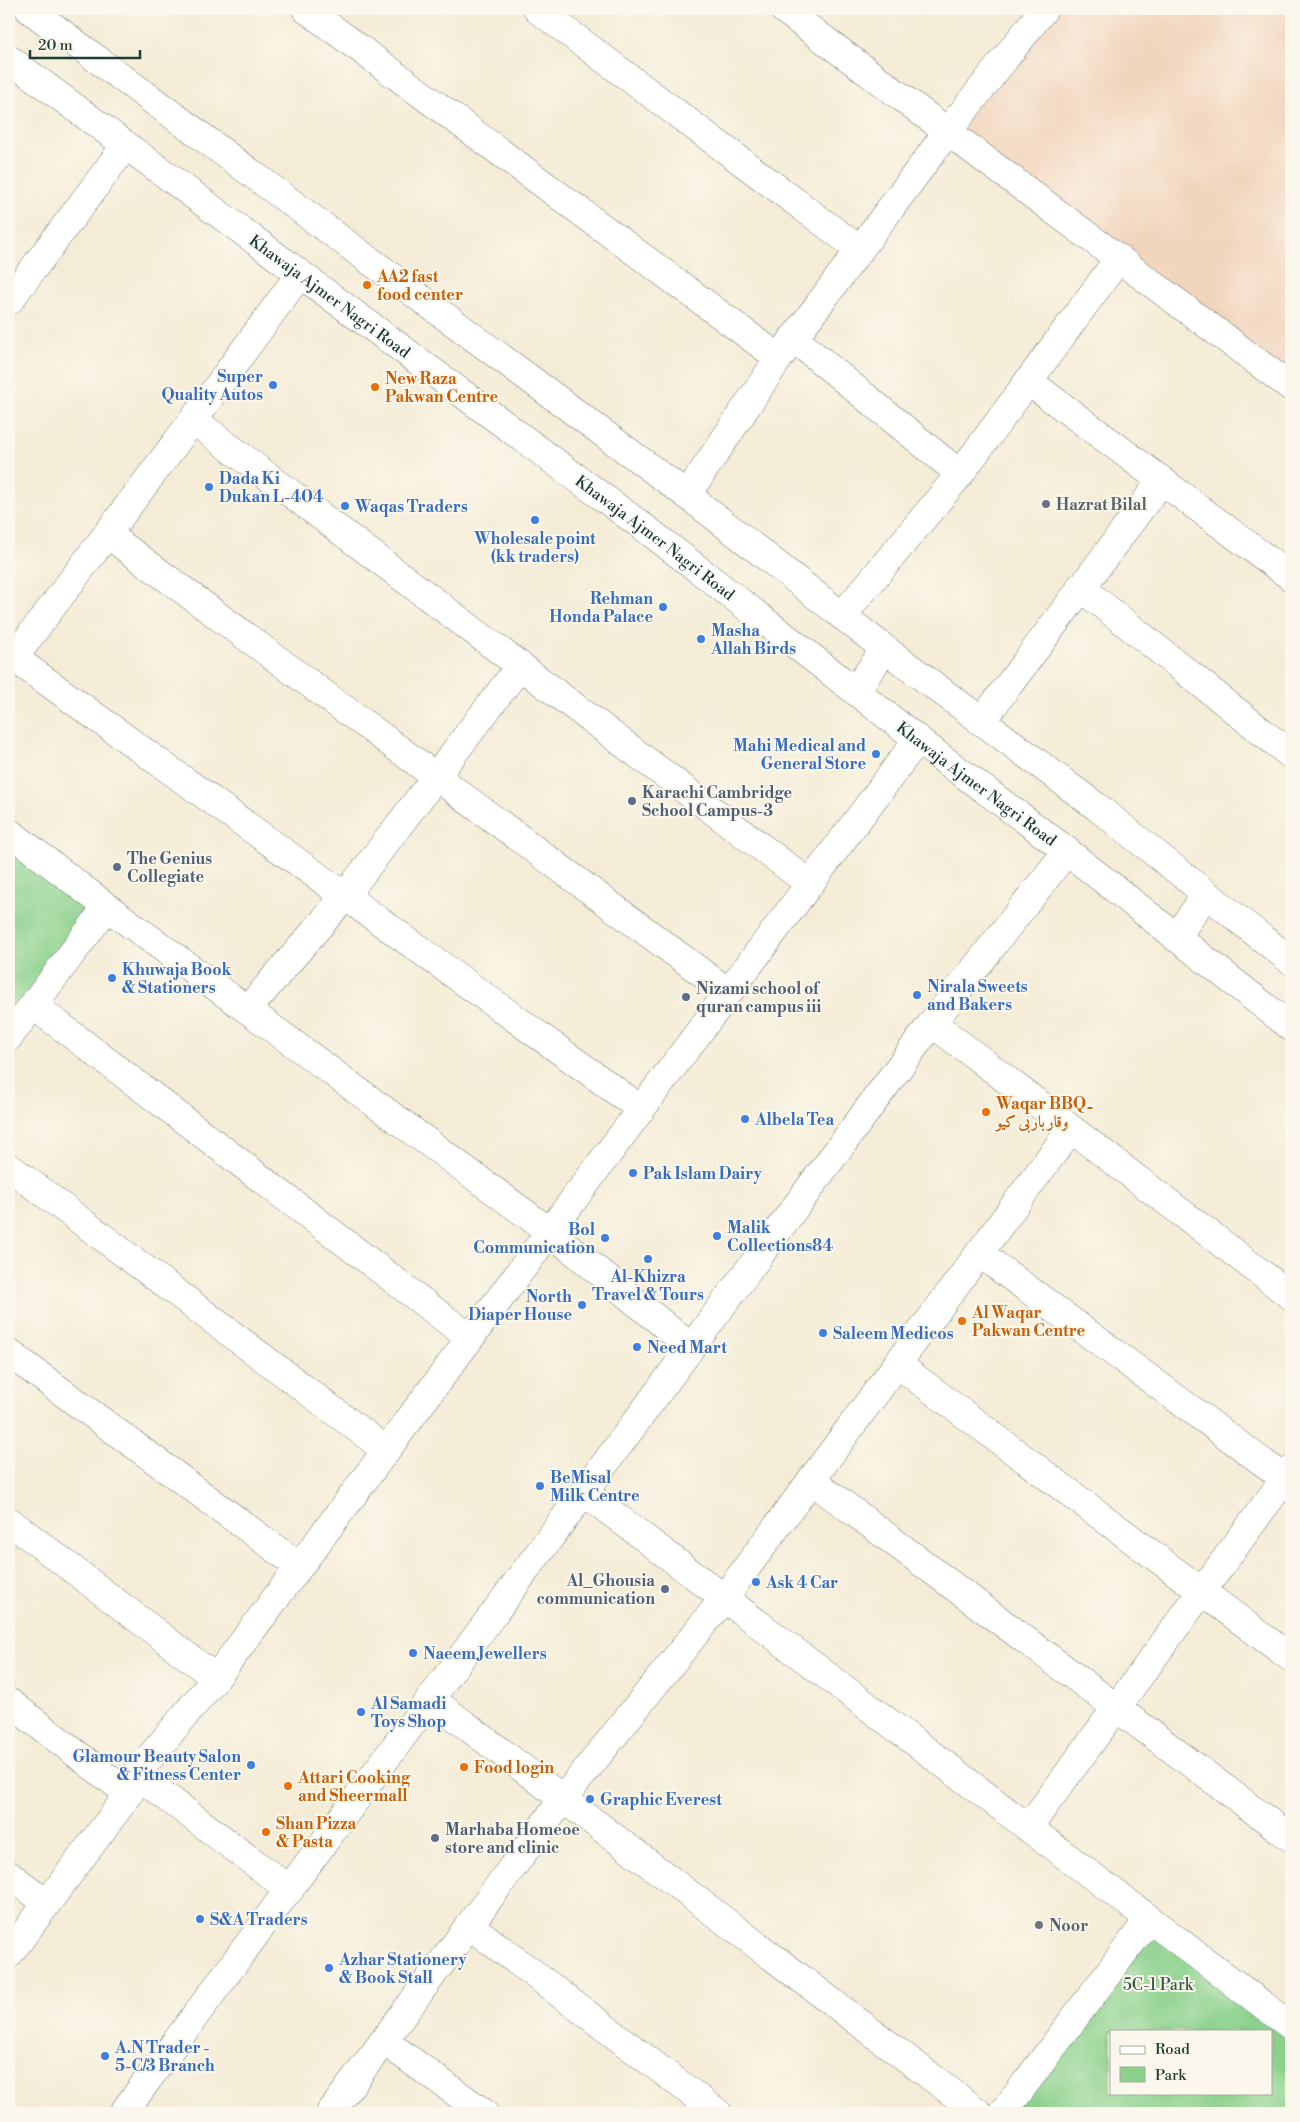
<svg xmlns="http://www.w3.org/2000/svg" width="1300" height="2122" viewBox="0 0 1300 2122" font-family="'Libre Bodoni',Amiri,serif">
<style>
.built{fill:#f2d5bd}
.green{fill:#8bd18c;stroke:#558760;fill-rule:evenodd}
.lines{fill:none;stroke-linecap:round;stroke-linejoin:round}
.minor-casing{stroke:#6a7a6d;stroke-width:29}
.minor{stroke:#fff;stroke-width:28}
.food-dot{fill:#e8710a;stroke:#fbf7ec;stroke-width:2}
.shop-dot{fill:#3f7fe0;stroke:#fbf7ec;stroke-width:2}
.worship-dot{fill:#6b7280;stroke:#fbf7ec;stroke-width:2}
.service-dot{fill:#5c6f8a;stroke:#fbf7ec;stroke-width:2}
.labels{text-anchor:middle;stroke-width:4;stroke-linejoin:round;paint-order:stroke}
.food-label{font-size:16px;font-weight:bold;fill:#c56008;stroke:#fbf7ec;text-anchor:start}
.street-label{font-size:16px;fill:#1f3d34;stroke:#fbf7ec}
.shop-label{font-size:16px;font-weight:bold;fill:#366cbe;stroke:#fbf7ec;text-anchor:start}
.worship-label{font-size:16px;font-weight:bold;fill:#5b616d;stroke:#fbf7ec;text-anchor:start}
.service-label{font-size:16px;font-weight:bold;fill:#4e5e75;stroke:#fbf7ec;text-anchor:start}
.park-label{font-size:16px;fill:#355b46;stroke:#fbf7ec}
</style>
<rect width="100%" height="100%" fill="#fbf7ec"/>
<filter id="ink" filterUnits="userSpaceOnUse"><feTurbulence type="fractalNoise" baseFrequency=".02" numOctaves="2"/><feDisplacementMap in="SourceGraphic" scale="10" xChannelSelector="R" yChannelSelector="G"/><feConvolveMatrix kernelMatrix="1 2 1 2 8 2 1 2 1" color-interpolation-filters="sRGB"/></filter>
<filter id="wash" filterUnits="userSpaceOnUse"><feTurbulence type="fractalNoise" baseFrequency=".0096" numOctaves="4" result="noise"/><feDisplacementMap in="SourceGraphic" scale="20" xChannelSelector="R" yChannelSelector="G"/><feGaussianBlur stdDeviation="1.12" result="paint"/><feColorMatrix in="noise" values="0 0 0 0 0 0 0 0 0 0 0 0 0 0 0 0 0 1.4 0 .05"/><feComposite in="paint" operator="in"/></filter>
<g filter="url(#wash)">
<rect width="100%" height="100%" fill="#f4ecd6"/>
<polygon class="built" points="1045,9 1291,9 1291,385 950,132"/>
<g class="green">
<polygon points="9,834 107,907 9,1038"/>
<path d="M1149,1919L1291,2026V2113H1003ZM1111,2031H1271V2093H1111Z"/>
</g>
</g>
<g filter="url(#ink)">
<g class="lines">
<defs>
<g id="minor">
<polyline points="29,9 687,495 885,649 1097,807 1291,961"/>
<polyline points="306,9 779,358"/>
<polyline points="537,9 860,250"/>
<polyline points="783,9 1291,387"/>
<path id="s1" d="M9,59L650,532L943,759L1059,845L1291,1027"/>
<polyline points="9,301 126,145"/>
<polyline points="793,338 960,474 1119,258"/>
<polyline points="1028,381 1291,577"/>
<polyline points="193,420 809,883"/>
<polyline points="687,495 779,358 948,131 1044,9"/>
<polyline points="107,534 728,992"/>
<polyline points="1080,587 1291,755"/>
<polyline points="842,616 960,474"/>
<polyline points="14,658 641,1109"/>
<polyline points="9,664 193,420 300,274"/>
<polyline points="855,691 885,649"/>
<polyline points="981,722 1162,480"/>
<polyline points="9,832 107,907 549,1231 691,1347"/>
<polyline points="1176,938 1206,894"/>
<polyline points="33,1005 470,1338"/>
<polyline points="248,1009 345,896 520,666"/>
<polyline points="932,1023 1291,1296"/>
<polyline points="9,1037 107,907"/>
<polyline points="9,1167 386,1450"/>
<polyline points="979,1253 1291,1483"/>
<polyline points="9,1353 299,1566"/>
<polyline points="897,1364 1291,1658"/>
<polyline points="811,1480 1291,1838"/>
<polyline points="585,1493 1291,2026"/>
<polyline points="9,1521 216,1678"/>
<polyline points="431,1699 979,2113"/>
<polyline points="9,1702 129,1794"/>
<polyline points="136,1774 290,1890"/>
<polyline points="1028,1828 1291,1470"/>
<polyline points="9,1875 47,1903"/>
<polyline points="469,1925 718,2113"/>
<polyline points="9,1954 129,1794 136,1774 216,1678 918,739"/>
<polyline points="384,2041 484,2113"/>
<polyline points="123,2113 932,1023 1067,851"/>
<polyline points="330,2113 563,1799 724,1598 1071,1129"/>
<polyline points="1003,2113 1149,1919"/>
</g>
</defs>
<use href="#minor" class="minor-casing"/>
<use href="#minor" class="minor"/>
</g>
</g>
<g class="food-dot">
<circle cx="367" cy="285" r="5"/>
<circle cx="375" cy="387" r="5"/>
<circle cx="986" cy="1112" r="5"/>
<circle cx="962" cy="1321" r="5"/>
<circle cx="464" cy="1767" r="5"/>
<circle cx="288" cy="1786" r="5"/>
<circle cx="266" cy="1832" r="5"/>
</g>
<g class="shop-dot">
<circle cx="273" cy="385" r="5"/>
<circle cx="209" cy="487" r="5"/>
<circle cx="345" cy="506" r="5"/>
<circle cx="535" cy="520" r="5"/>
<circle cx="663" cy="607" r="5"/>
<circle cx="701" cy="639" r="5"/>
<circle cx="876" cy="754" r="5"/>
<circle cx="112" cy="978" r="5"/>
<circle cx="917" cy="995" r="5"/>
<circle cx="745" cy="1119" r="5"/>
<circle cx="633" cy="1173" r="5"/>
<circle cx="717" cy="1236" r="5"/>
<circle cx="605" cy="1238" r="5"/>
<circle cx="648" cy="1259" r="5"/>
<circle cx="582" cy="1305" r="5"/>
<circle cx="823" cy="1333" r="5"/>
<circle cx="637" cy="1347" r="5"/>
<circle cx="540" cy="1486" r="5"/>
<circle cx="756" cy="1582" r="5"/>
<circle cx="413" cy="1653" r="5"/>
<circle cx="361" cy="1712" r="5"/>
<circle cx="251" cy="1765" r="5"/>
<circle cx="590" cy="1799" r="5"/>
<circle cx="200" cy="1919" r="5"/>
<circle cx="329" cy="1968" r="5"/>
<circle cx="105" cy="2056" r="5"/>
</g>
<g class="worship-dot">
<circle cx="1046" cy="504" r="5"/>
<circle cx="1039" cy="1925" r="5"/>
</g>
<g class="service-dot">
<circle cx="632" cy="801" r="5"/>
<circle cx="117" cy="867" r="5"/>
<circle cx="686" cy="997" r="5"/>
<circle cx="665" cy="1589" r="5"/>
<circle cx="435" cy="1838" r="5"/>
</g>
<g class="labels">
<g class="food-label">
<text x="377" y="282">AA2 fast<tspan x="377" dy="18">food center</tspan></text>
<text x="385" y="384">New Raza<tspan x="385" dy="18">Pakwan Centre</tspan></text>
<text x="996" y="1109">Waqar BBQ۔<tspan x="996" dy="18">وقار باربی کیو</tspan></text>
<text x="972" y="1318">Al Waqar<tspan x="972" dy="18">Pakwan Centre</tspan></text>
<text x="474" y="1773">Food login</text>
<text x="298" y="1783">Attari Cooking<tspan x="298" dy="18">and Sheermall</tspan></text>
<text x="276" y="1829">Shan Pizza<tspan x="276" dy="18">&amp; Pasta</tspan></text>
</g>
<g class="street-label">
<text dy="6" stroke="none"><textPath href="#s1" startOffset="399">Khawaja Ajmer Nagri Road</textPath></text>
<text dy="6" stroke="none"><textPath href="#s1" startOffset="804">Khawaja Ajmer Nagri Road</textPath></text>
<text dy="6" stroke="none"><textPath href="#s1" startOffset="1209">Khawaja Ajmer Nagri Road</textPath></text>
</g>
<g class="shop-label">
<text x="263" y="382" text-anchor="end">Super<tspan x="263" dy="18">Quality Autos</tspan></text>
<text x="219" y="484">Dada Ki<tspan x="219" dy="18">Dukan L-404</tspan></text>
<text x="355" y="512">Waqas Traders</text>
<text x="535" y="544" text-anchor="middle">Wholesale point<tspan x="535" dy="18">(kk traders)</tspan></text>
<text x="653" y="604" text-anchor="end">Rehman<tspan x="653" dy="18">Honda Palace</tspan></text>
<text x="711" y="636">Masha<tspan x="711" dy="18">Allah Birds</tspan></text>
<text x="866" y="751" text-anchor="end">Mahi Medical and<tspan x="866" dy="18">General Store</tspan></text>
<text x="122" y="975">Khuwaja Book<tspan x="122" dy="18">&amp; Stationers</tspan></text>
<text x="927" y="992">Nirala Sweets<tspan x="927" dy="18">and Bakers</tspan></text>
<text x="755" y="1125">Albela Tea</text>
<text x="643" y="1179">Pak Islam Dairy</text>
<text x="727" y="1233">Malik<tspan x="727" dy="18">Collections84</tspan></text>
<text x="595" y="1235" text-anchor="end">Bol<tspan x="595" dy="18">Communication</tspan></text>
<text x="648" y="1282" text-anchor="middle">Al-Khizra<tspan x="648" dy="18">Travel &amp; Tours</tspan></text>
<text x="572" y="1302" text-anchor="end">North<tspan x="572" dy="18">Diaper House</tspan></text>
<text x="833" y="1339">Saleem Medicos</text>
<text x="647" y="1353">Need Mart</text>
<text x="550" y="1483">BeMisal<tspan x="550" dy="18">Milk Centre</tspan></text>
<text x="766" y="1588">Ask 4 Car</text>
<text x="423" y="1659">Naeem Jewellers</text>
<text x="371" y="1709">Al Samadi<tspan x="371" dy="18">Toys Shop</tspan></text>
<text x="241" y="1762" text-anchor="end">Glamour Beauty Salon<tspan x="241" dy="18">&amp; Fitness Center</tspan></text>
<text x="600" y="1805">Graphic Everest</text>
<text x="210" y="1925">S&amp;A Traders</text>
<text x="339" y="1965">Azhar Stationery<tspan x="339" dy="18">&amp; Book Stall</tspan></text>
<text x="115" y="2053">A.N Trader -<tspan x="115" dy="18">5-C/3 Branch</tspan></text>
</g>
<g class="worship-label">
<text x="1056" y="510">Hazrat Bilal</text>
<text x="1049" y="1931">Noor</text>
</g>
<g class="service-label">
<text x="642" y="798">Karachi Cambridge<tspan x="642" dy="18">School Campus-3</tspan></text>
<text x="127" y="864">The Genius<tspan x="127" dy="18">Collegiate</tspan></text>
<text x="696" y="994">Nizami school of<tspan x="696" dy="18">quran campus iii</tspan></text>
<text x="655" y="1586" text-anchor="end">Al_Ghousia<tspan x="655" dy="18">communication</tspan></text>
<text x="445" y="1835">Marhaba Homeoe<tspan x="445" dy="18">store and clinic</tspan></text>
</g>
<g class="park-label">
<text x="1158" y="1990">5C-1 Park</text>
</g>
</g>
<rect width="1300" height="2122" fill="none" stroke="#fbf7ec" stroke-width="30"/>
<rect x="1110" y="2030" width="162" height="65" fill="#fbf7ec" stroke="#a3ada2"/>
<rect x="1120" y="2046" width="25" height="8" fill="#ffffff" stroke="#a3ada2"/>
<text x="1155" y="2054" font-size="15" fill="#1f3d34">Road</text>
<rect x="1120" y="2067" width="25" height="15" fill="#8bd18c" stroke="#a3ada2"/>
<text x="1155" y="2080" font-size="15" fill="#1f3d34">Park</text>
<path d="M30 50v8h110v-8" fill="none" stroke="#1f3d34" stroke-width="2.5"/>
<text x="38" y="50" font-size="15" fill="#1f3d34" stroke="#fbf7ec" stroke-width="4" paint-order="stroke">20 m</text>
</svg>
